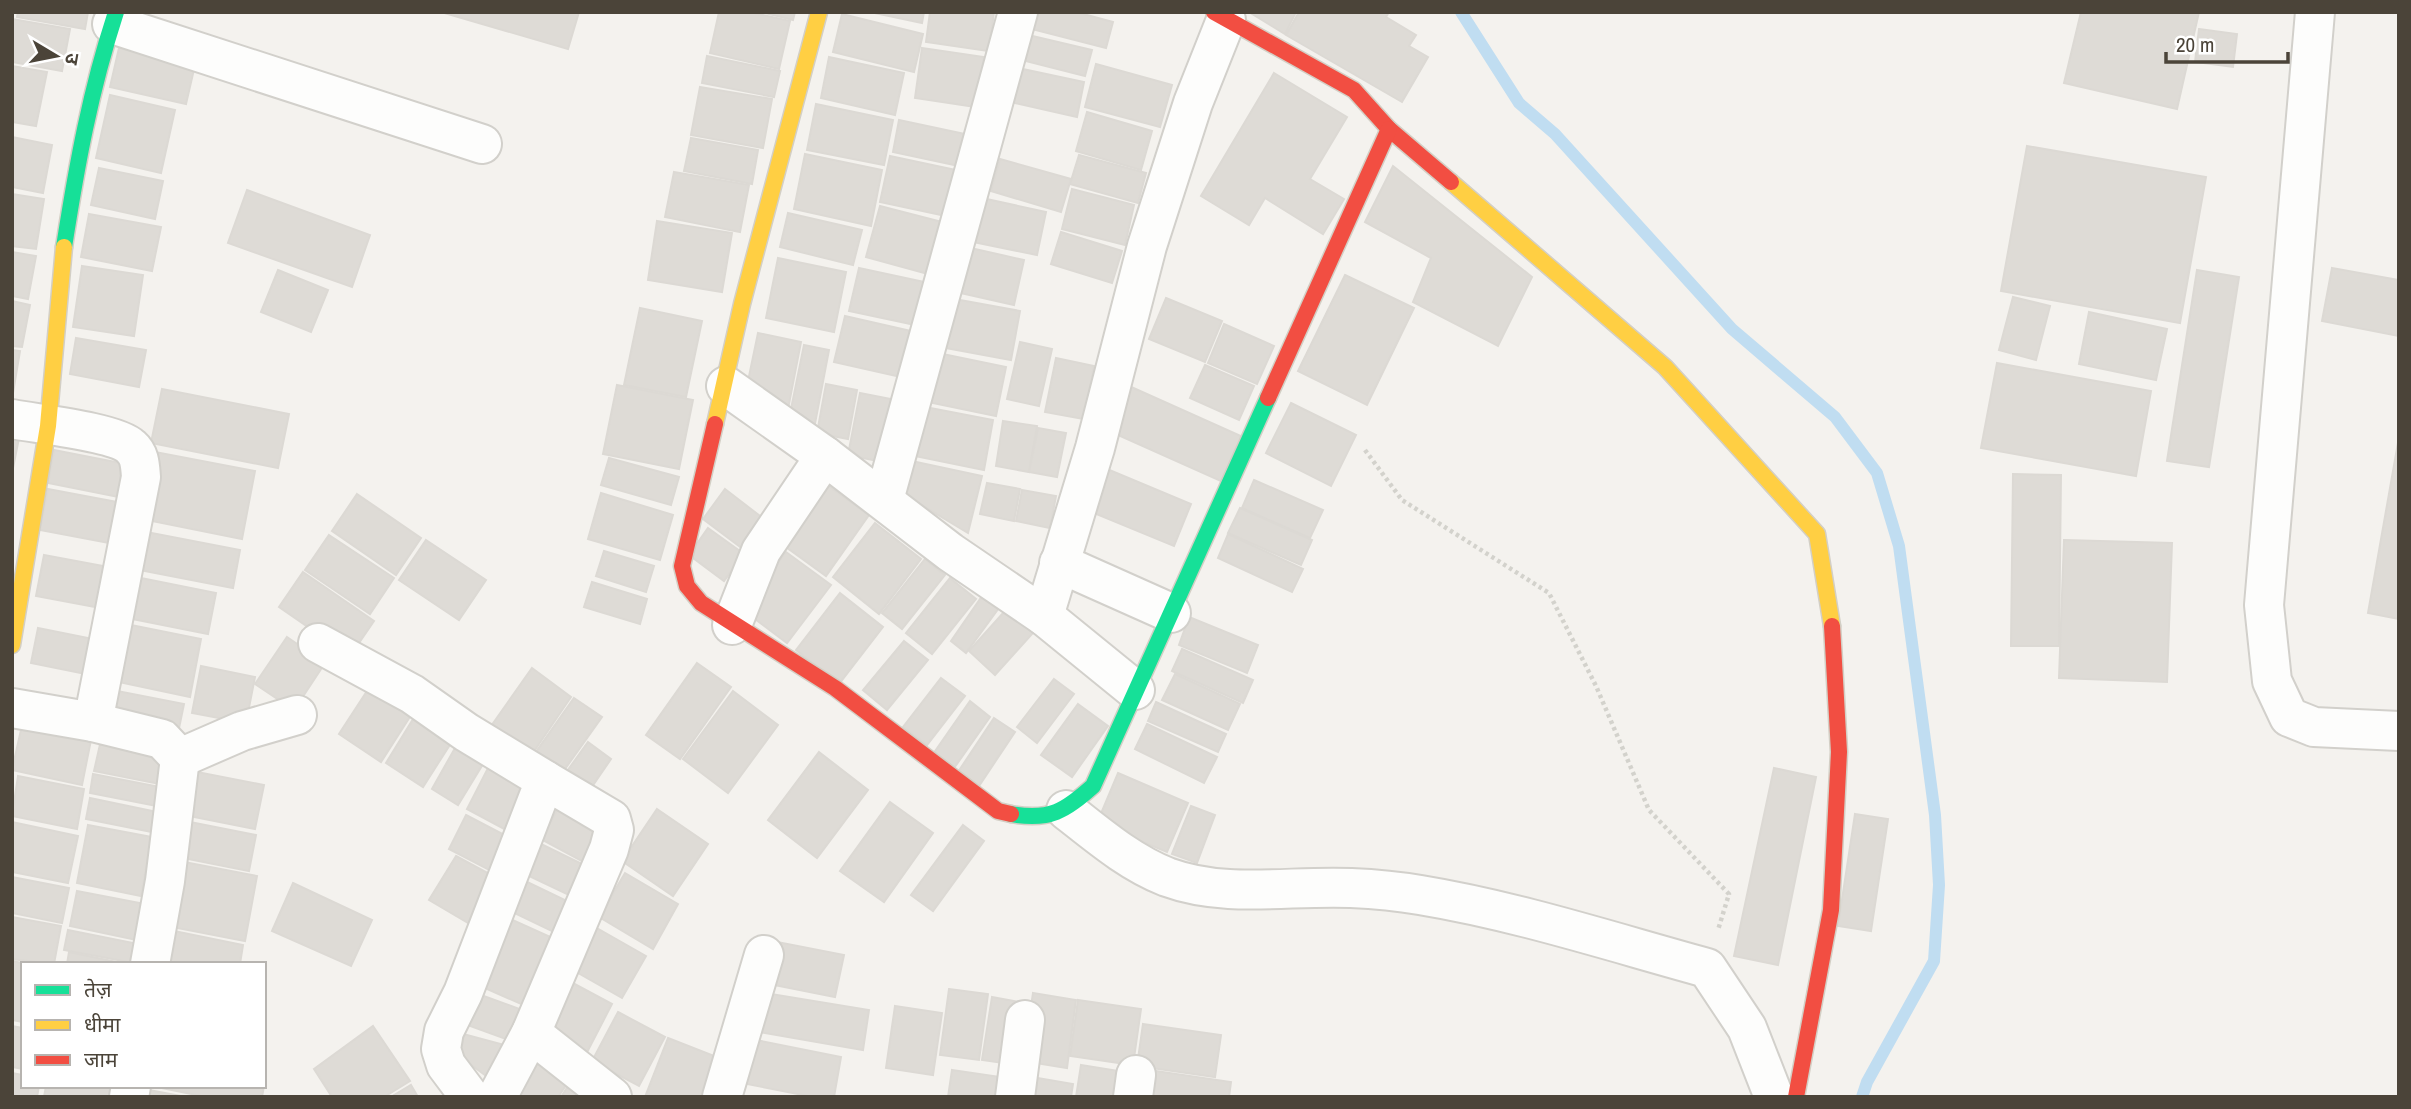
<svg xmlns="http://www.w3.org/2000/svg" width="2411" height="1109" viewBox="0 0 2411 1109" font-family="'Archivo Narrow','Noto Sans Devanagari',sans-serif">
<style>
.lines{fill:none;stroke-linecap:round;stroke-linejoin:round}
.stream{stroke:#c0ddf1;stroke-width:12}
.building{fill:#dedbd6;stroke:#dcd9d4;stroke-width:2}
.street-casing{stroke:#d2d0cb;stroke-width:42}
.fast-casing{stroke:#d3cfc5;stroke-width:19}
.slow-casing{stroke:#d3cfc5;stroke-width:19}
.jam-casing{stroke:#d3cfc5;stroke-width:19}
.path{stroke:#d3d2cc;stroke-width:4.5;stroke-dasharray:3.5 3.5;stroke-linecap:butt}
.street{stroke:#fdfdfc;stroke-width:38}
.fast{stroke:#16e098;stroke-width:16}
.slow{stroke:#ffcf43;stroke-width:16}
.jam{stroke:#f24e42;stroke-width:16}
</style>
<rect width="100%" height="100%" fill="#f4f2ee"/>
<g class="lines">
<polyline class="stream" points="1461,12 1519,103 1555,134 1732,329 1835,417 1877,473 1899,546 1935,815 1939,885 1934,961 1867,1082 1862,1097"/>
</g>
<g class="building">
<polygon points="18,12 88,12 85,29 17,17"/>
<polygon points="441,12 579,12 568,49"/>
<polygon points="719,12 750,12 790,21 779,69 710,53"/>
<polygon points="761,12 795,12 793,20"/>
<polygon points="870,12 924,12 922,23"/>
<polygon points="930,12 994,12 989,51 926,42"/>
<polygon points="1032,12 1076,12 1113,22 1106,48 1028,28"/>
<polygon points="1249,12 1296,12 1285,34"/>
<polygon points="1299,12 1389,12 1386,17 1416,35 1409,46 1428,57 1402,102 1286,35"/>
<polygon points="2081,12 2199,12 2177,109 2064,83"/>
<polygon points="842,14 923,34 914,72 833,52"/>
<polygon points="12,19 70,29 62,71 12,62"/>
<polygon points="2199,29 2237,34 2233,67 2195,62"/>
<polygon points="1024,34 1092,50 1085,76 1018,59"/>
<polygon points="119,48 195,65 186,104 110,87"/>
<polygon points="922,48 984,57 976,107 915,98"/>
<polygon points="707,56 780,71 774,97 702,83"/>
<polygon points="829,57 904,73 895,115 821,98"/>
<polygon points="1096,64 1172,85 1160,127 1085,107"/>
<polygon points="12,66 47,72 36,126 12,122"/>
<polygon points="1013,67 1084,82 1077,117 1006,101"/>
<polygon points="1274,73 1347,117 1310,179 1344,199 1323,234 1265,198 1249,225 1201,196"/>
<polygon points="700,87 772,99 763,148 691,135"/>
<polygon points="110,95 175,110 161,173 96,158"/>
<polygon points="816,104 893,120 884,165 807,150"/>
<polygon points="1087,112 1152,131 1141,170 1076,151"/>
<polygon points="899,120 965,134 959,166 893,152"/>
<polygon points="12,137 52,145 43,193 12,187"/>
<polygon points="691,138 758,150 752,184 684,171"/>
<polygon points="2027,146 2206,177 2180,323 2001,291"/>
<polygon points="805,154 882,170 871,226 794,209"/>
<polygon points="1079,155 1146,173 1138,203 1070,184"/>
<polygon points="890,156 956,170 946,216 880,202"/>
<polygon points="1000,159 1071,179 1061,212 991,191"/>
<polygon points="1393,166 1532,277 1498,346 1413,302 1431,258 1365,222"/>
<polygon points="99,168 163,181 155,219 91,205"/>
<polygon points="674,172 749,185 740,232 665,217"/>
<polygon points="1072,189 1134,205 1125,245 1062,229"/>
<polygon points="247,190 370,235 352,287 228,243"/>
<polygon points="12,194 44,199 36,249 12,246"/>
<polygon points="982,198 1046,212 1037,255 973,242"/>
<polygon points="880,206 942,222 928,274 866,257"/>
<polygon points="788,213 862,230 853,265 780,247"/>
<polygon points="89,214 161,227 152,271 81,257"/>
<polygon points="657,221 732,233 722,292 648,280"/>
<polygon points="1061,232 1122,251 1112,283 1051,264"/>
<polygon points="966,247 1024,260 1014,305 956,292"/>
<polygon points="12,252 36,256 28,299 12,296"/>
<polygon points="778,258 846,272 834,332 766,318"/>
<polygon points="82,266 143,275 134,336 73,327"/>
<polygon points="859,268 929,283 920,326 849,311"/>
<polygon points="2332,268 2399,280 2399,336 2322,321"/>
<polygon points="278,270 328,290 311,332 261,312"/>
<polygon points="2197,270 2239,277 2209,467 2167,461"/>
<polygon points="1345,275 1414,308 1367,405 1298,371"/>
<polygon points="2013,297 2050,306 2036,360 1999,350"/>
<polygon points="949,298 1020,311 1011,360 940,347"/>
<polygon points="1166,298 1222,321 1205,362 1149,339"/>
<polygon points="12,301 30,305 22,347 12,346"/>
<polygon points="640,308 702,321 686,397 624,385"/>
<polygon points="2089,312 2167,329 2156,380 2079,364"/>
<polygon points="845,316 911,331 901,377 834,362"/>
<polygon points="1224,324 1274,346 1257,384 1208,363"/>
<polygon points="758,333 801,342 788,409 747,386"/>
<polygon points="76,338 146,350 139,387 70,374"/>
<polygon points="1020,342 1052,349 1039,406 1007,399"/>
<polygon points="804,345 829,350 814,429 790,414"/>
<polygon points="12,350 20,351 13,393 12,393"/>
<polygon points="933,352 1006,367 996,416 923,401"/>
<polygon points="1056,358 1094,366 1084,419 1045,412"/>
<polygon points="1997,363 2151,391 2136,476 1981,448"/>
<polygon points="1205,365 1254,386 1239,420 1190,398"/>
<polygon points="826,384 857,390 848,439 817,433"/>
<polygon points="617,385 693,400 679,469 603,454"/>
<polygon points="1129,386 1243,437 1223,482 1109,431"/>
<polygon points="162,389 289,414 278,468 151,443"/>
<polygon points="860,393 896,400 883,462 848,455"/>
<polygon points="1291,403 1356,435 1331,486 1266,453"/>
<polygon points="920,406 993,420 984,470 910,455"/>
<polygon points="1003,421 1037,426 1029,472 996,466"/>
<polygon points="1038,428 1066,433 1057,477 1029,472"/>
<polygon points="12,437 19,438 12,473"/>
<polygon points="2399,437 2399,619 2368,613"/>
<polygon points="54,450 131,465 124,498 48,483"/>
<polygon points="155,452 255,471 242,539 142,519"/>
<polygon points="609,458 679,477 671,505 601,485"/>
<polygon points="907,460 982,476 968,533 900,492"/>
<polygon points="1107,469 1191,504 1174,546 1089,511"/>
<polygon points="2013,474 2061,475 2059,646 2011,646"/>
<polygon points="1254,480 1323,510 1310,538 1242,508"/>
<polygon points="823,482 869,515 826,576 779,542"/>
<polygon points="987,483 1020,489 1014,521 980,514"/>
<polygon points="48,489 128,504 120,545 40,530"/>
<polygon points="725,489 773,526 751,555 703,519"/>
<polygon points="1022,490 1056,496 1050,528 1016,521"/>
<polygon points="601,493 673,515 660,560 588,539"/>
<polygon points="357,494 421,538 396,575 332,531"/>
<polygon points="1240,508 1312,540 1301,565 1228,533"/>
<polygon points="875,523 921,559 879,614 833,577"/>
<polygon points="708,528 744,554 724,581 689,555"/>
<polygon points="136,530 240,550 233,588 129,568"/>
<polygon points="1228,534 1303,569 1292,592 1218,558"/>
<polygon points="329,535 394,578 370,614 305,570"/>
<polygon points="426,540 486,580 459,620 399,580"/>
<polygon points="2064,540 2172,543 2167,682 2059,678"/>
<polygon points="604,551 654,566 646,592 596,576"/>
<polygon points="786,552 831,585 787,643 743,610"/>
<polygon points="44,555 114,568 106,609 36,596"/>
<polygon points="925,559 945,575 902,629 882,613"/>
<polygon points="303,572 374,621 350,656 279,607"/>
<polygon points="131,576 216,593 208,634 122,617"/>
<polygon points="950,578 976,599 932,654 906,633"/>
<polygon points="592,582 647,599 640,624 584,607"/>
<polygon points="987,589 1004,601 966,653 951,641"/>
<polygon points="840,593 883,627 839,684 796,650"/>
<polygon points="1013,602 1040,625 995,675 969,651"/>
<polygon points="1189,617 1258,645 1247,673 1179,645"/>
<polygon points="126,624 201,639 190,697 114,681"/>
<polygon points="38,628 98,640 91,675 31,663"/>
<polygon points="287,637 325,663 294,710 255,684"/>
<polygon points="904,641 928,660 887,710 863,690"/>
<polygon points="1182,649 1253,680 1243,703 1172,671"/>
<polygon points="697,663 731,687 680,759 646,735"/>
<polygon points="201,666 255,677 246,723 192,713"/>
<polygon points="532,668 571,697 530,757 489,729"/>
<polygon points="1175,674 1240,704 1228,730 1162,700"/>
<polygon points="941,678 965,696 927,745 903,727"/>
<polygon points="1054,679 1074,694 1037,743 1017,727"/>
<polygon points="371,685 413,712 381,762 339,734"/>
<polygon points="112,690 184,704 178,733 106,720"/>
<polygon points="733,691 778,725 728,793 683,759"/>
<polygon points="574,698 602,717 560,776 533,756"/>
<polygon points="970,701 990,717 952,771 931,757"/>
<polygon points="1156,702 1226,734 1218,752 1148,721"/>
<polygon points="1078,704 1108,726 1072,777 1041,755"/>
<polygon points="415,716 453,740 423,787 386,763"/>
<polygon points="994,718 1015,732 977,789 956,775"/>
<polygon points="23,721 92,735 82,785 12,770"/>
<polygon points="1147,724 1217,757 1204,783 1135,749"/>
<polygon points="101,740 166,753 160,784 94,771"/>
<polygon points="588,742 611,759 589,791 565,774"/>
<polygon points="455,748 483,764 458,805 432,789"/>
<polygon points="819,752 868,790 817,858 768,820"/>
<polygon points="488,768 531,791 510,832 467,809"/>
<polygon points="1774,768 1816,777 1778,965 1734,956"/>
<polygon points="197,772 264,785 255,829 189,816"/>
<polygon points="1118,773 1188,803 1167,852 1097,823"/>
<polygon points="93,774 160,787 157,806 90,793"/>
<polygon points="18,776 84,789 77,829 12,816"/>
<polygon points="90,798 162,813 157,833 86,819"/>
<polygon points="562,801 610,826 589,865 541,839"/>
<polygon points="890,802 933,833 884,902 840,871"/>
<polygon points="1191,806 1215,815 1197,863 1172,854"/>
<polygon points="657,809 708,844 673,896 622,861"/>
<polygon points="1855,814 1888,819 1871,931 1838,926"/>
<polygon points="466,815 512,839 495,873 449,849"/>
<polygon points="185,821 256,835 249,871 178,857"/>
<polygon points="12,822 78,836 68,883 12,872"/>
<polygon points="88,825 152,837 141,896 77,883"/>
<polygon points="963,825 984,841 933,911 911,895"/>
<polygon points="541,844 586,866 571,896 527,875"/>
<polygon points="456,856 495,877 475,927 429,900"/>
<polygon points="179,861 257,876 245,941 167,926"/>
<polygon points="625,873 678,904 653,949 599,917"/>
<polygon points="12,877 69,888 62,923 12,913"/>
<polygon points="523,880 573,904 558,934 508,910"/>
<polygon points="293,883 372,920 351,966 272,931"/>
<polygon points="77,891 145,904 137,940 70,926"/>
<polygon points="12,917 61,926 54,964 12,959"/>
<polygon points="508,918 557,940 528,1007 478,985"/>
<polygon points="595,927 646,956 622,998 571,969"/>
<polygon points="68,930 138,944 134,963 64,950"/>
<polygon points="174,931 243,945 240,964 168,964"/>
<polygon points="772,941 844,955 835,997 764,983"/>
<polygon points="69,952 126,964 67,964"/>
<polygon points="12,961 27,964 23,964 23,1022 12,1020"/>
<polygon points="569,981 612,1004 584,1058 541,1034"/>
<polygon points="949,989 988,994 979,1060 940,1055"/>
<polygon points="470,991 528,1012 517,1043 459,1022"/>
<polygon points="759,992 869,1010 863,1050 753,1031"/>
<polygon points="1033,993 1076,1000 1067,1068 1023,1061"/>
<polygon points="992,997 1020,1002 1011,1064 982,1060"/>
<polygon points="1078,1000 1141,1009 1133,1065 1070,1056"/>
<polygon points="895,1006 942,1013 933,1075 886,1068"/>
<polygon points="618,1012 665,1037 639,1086 592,1061"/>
<polygon points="1143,1024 1221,1035 1215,1077 1137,1066"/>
<polygon points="12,1026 23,1028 23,1069 12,1067"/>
<polygon points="373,1026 410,1081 384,1097 332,1097 314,1069"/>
<polygon points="452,1031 512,1047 497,1084 455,1053"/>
<polygon points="668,1038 727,1061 712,1097 645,1097"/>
<polygon points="751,1039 841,1057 834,1097 813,1097 742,1083"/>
<polygon points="540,1056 571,1078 558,1097 521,1097 515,1093"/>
<polygon points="1081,1065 1125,1072 1121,1097 1076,1097"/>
<polygon points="952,1070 1014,1079 1011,1097 948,1097"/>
<polygon points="1149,1070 1231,1082 1229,1097 1145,1097"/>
<polygon points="12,1073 23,1075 23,1086 39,1086 37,1097 12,1097"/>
<polygon points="1026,1076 1073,1084 1071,1097 1023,1097"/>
<polygon points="574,1077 601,1097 561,1097"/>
<polygon points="411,1085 418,1097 391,1097"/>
<polygon points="46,1086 115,1086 113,1097 44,1097"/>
<polygon points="152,1086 264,1086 262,1097 206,1097"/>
<polygon points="149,1090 186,1097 148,1097"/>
</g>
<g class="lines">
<defs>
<g id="street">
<polyline points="2315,12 2264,605 2272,681 2289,717 2314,727 2399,731"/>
<polyline points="112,24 482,144"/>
<polyline points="726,386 825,456"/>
<path d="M12,419C37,424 115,432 131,447C140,455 140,465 141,477L93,722"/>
<polyline points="884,500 1018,12"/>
<polyline points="1059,563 1171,613"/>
<polyline points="1044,616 1095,448 1147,246 1193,103 1226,20"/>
<polyline points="732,625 761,551 825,456 950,552 1044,616 1135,690"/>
<polyline points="318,643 412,694 466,732 545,780 463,993 444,1031 441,1049 446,1065 470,1097"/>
<polyline points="12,708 93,722 162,739 180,758 165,881 150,964"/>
<polyline points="180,758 242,731 297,715"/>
<path d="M1066,810C1098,835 1129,862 1167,877C1227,899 1290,885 1351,888C1374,889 1397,891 1420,895C1517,911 1612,942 1707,968L1747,1028L1774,1097"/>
<polyline points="531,1033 612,1097"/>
<polyline points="129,1097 131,1086"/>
<polyline points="497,1097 531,1033 609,849 614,830 611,819 545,780"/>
<polyline points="722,1097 764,955"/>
<polyline points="1015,1097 1025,1020"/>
<polyline points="1133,1097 1136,1075"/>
</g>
<g id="fast">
<path d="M64,247C77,164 90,92 116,12"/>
<path d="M1011,814C1050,821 1065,811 1093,786L1268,398"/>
</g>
<g id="slow">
<polyline points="1451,182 1665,367 1817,534 1832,626"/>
<polyline points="715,424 742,304 819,12"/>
<polyline points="12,645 48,426 64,247"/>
</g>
<g id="jam">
<polyline points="1214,12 1354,90 1389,129 1451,182"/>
<polyline points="1268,398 1389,129"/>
<polyline points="715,424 682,566 687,586 701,603 835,688 998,811 1011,814"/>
<polyline points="1796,1097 1831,910 1839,752 1832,626"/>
</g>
</defs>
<use href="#street" class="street-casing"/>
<use href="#fast" class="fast-casing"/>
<use href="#slow" class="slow-casing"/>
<use href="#jam" class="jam-casing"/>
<polyline class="path" points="1365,450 1402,500 1549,593 1596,686 1649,810 1729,894 1718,930"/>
<use href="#street" class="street"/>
<use href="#fast" class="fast"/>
<use href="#slow" class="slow"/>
<use href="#jam" class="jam"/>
</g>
<rect width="2411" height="1109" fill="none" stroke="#4b4439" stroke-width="28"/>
<rect x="21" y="962" width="245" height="126" fill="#ffffff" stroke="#b7b4b0" stroke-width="2"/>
<rect x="35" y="985" width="35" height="10" fill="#16e098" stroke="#b7b4b0" stroke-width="2"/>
<text x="84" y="997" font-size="21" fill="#4b4439">तेज़</text>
<rect x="35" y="1020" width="35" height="10" fill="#ffcf43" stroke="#b7b4b0" stroke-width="2"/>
<text x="84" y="1032" font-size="21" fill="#4b4439">धीमा</text>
<rect x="35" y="1055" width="35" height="10" fill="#f24e42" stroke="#b7b4b0" stroke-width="2"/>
<text x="84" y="1067" font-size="21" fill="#4b4439">जाम</text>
<g transform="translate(56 56) rotate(100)" stroke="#ffffff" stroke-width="5" paint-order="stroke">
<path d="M0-5L12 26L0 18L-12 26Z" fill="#4b4439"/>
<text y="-10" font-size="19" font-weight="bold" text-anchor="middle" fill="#4b4439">उ</text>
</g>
<path d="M2166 52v10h122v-10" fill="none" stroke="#4b4439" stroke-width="3.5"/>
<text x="2176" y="52" font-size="21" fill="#4b4439" stroke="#ffffff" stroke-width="5" paint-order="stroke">20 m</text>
</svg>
